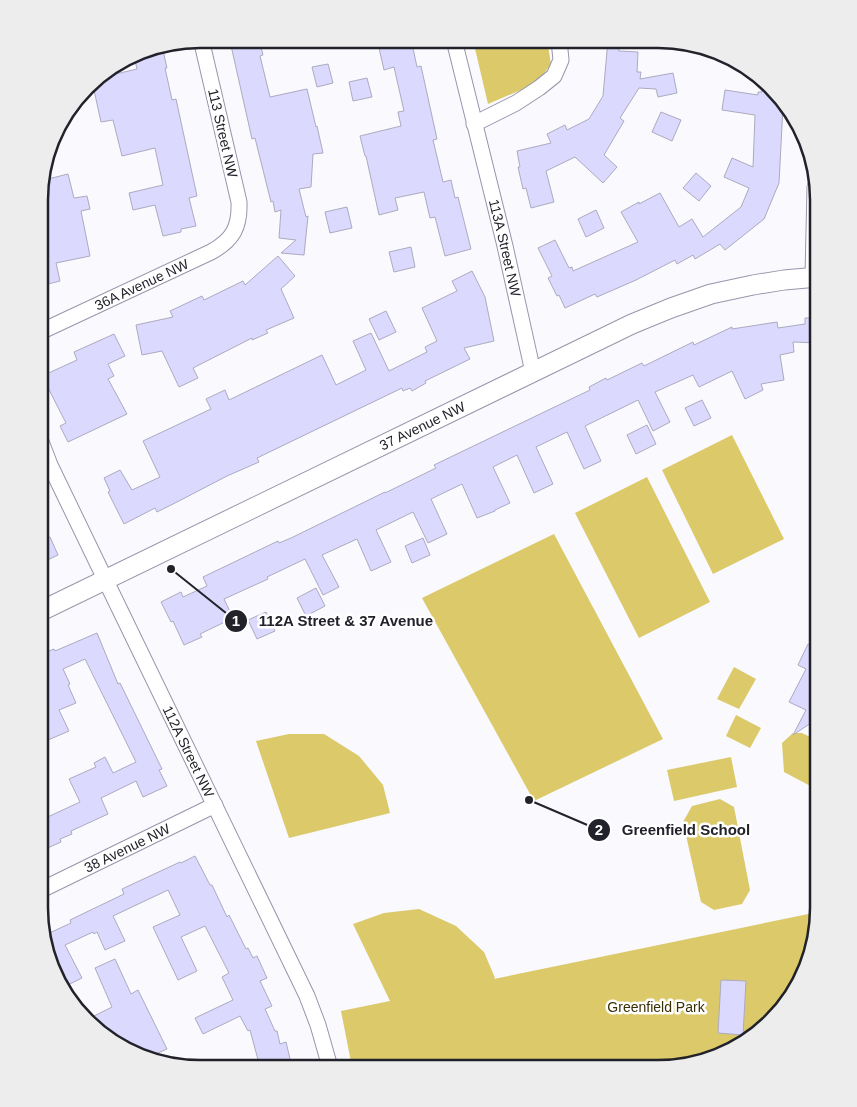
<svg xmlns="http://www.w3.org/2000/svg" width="857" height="1107" viewBox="0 0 857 1107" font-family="Arial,sans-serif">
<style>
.green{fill:#dbc96a}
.building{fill:#dcd9fe;stroke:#acaac0}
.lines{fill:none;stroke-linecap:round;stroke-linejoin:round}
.minor-casing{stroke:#9796ab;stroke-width:17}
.tertiary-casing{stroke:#9796ab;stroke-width:21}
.minor{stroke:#fff;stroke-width:15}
.tertiary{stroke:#fff;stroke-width:19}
.labels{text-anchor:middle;stroke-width:5;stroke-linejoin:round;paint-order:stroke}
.street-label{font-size:14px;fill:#22222a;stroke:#fff}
.park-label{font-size:14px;fill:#383003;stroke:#fff}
.rim{fill:none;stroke:#22222a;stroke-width:2.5}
.leader{fill:none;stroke:#22222a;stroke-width:2}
.callout-dot{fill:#22222a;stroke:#fff;stroke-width:2}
.mark-label{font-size:15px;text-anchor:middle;font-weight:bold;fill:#fff}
.callout-label{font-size:15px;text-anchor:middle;font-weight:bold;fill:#22222a;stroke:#fff;stroke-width:5;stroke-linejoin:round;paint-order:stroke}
</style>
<rect width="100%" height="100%" fill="#f9f9fe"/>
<g class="green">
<polygon points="473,40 547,40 551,64 537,83 488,104"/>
<polygon points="732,435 784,539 713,574 662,470"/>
<polygon points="647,477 710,602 639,638 575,513"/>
<polygon points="554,534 663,739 534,801 422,598"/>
<polygon points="734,667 756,679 739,709 717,699"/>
<polygon points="736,715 761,728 750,748 726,736"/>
<polygon points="793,733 802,733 818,741 818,790 784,772 782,743"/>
<polygon points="289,734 324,734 359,756 383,785 390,813 289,838 256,741"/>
<polygon points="731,757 737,787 674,801 667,770"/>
<polygon points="720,799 734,807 750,890 742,904 714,910 701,902 683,822 692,806"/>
<polygon points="419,909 456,926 484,952 495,978 494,979 818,912 818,918 791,996 729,1051 657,1068 352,1067 341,1011 390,1001 353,924 384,913"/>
</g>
<g class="building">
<polygon points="239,39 259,39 263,55 260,56 270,97 307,89 316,127 317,126 323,153 313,154 311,187 299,189 306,217 308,216 304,255 281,253 296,240 279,238 281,210 275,212 273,201 271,202 255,138 252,139 230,41"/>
<polygon points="377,39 411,39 417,67 421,66 437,139 433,140 443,182 451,180 455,198 458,197 471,249 445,256 435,217 430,218 424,192 395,198 398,210 379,215 366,156 365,156 360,136 401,126 398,112 404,111 394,67 384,70"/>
<polygon points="608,40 617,40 619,51 638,52 637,72 641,72 640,79 673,73 677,93 658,97 656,89 639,88 620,118 624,121 604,155 617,167 603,183 575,157 546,171 554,202 531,208 526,188 523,189 518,167 520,167 517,151 551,143 547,134 565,125 567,130 589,119 603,96"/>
<polygon points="162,46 167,68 165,68 172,100 176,99 197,196 189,198 196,226 181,229 181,232 163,236 155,205 133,210 129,193 163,185 155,148 122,156 113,120 101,122 92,81 94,79 137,69 134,56 141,51"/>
<polygon points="328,64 333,83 317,87 312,67"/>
<polygon points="367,78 372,97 353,101 349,82"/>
<polygon points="762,81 783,106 779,183 764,219 725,250 720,244 695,259 693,255 677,264 675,260 636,280 597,297 595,294 565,308 559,295 557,296 548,278 552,276 538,248 555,240 569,268 572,267 573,271 638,242 621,212 639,202 639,204 660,193 679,227 692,219 703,237 741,207 749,188 724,177 732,158 753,167 755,115 722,110 725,90 758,95 758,92 762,92"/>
<polygon points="661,112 681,120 672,141 652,132"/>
<polygon points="696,173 711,186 699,201 683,188"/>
<polygon points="68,174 74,198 87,196 90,209 81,211 90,256 56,263 60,281 40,286 40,181"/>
<polygon points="347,207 352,228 330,233 325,212"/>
<polygon points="596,210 604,228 586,237 578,219"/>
<polygon points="411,247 415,267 394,272 389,252"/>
<polygon points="278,256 295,276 281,289 294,318 266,330 268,333 252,340 252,338 193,368 198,378 179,387 162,351 142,355 136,325 173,317 170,311 202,296 204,300 243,281 245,285"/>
<polygon points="472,271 485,297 494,341 464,348 470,359 425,381 426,383 412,391 410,388 403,391 402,388 257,458 259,462 227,476 177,502 157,512 155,508 124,524 108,492 110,491 104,478 120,470 132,490 160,477 143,441 211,409 206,399 225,390 229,400 322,355 336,385 366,370 353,341 371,333 389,371 427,352 425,347 437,341 422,308 457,291 452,281"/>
<polygon points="386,311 396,332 379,340 369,319"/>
<polygon points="805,318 818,318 818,343 793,342 794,352 780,355 784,380 761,384 763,390 745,399 732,371 699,387 693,375 655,392 670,422 653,431 638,400 585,426 601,461 584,469 567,432 536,447 553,484 534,493 517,455 493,467 510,503 495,510 495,511 477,518 462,484 431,499 447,534 428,543 413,512 376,530 391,562 371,571 357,539 322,555 339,587 323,595 305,559 267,577 268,579 224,599 233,618 200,634 202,637 184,645 173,621 171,622 161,602 181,592 183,597 207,586 203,577 278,541 279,543 291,538 385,492 385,493 436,468 434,465 590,390 589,387 606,378 607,380 642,363 644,366 693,342 694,345 732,327 732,329 777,322 778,328 805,324"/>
<polygon points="114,334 125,356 108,364 114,376 108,379 127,414 68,442 60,426 66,423 42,376 77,360 74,352"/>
<polygon points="702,400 711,418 694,426 685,408"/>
<polygon points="647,425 656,444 636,454 627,435"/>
<polygon points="50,537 58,555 39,564 39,541"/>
<polygon points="423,538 430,555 412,563 405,546"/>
<polygon points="316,588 325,606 306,616 297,598"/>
<polygon points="266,612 275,631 257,639 248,620"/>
<polygon points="97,633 118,684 120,683 162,769 159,770 167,786 143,797 136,781 101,798 108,814 71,831 72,834 60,839 61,842 43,850 39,841 39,821 80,802 69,779 96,767 94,763 105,757 113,773 136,762 85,659 63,669 70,684 68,685 76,703 59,710 69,731 48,740 42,727 44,726 39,715 39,655 54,649 55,651"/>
<polygon points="808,644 816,648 818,645 818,726 811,723 793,735 806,710 789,702 806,669 798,665"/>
<polygon points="195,856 210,885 212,885 227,917 229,915 246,949 248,948 253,958 257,956 267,978 260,981 272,1006 265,1009 275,1031 277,1031 280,1044 286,1042 291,1063 275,1067 260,1067 250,1030 248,1031 240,1016 203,1034 195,1018 233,1000 222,977 229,973 205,926 181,937 197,971 178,980 153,927 180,915 168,890 113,916 125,941 105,950 97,932 94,934 93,932 65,945 82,978 64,987 52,964 45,935 71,923 70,920 124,894 122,889 180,862 181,863"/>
<polygon points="115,959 131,994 138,990 167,1049 151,1056 110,1041 90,1018 112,1007 95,968"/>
<polygon points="721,980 746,981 743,1035 718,1033"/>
</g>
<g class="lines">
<defs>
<g id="minor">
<path id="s1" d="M454,40L505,246L533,372"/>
<polyline points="474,124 516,103 539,88 554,76 561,60 559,40"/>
<polyline points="813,277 815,187"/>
<path id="s2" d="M40,332L211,252C233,240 240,227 239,202L201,39"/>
<path id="s3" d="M40,439L50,465L105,579L307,996L318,1025L330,1067"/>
<path id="s4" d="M39,891L215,805"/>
</g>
<g id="tertiary">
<path id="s5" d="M39,612L632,324L671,308L711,294L753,285L784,280L818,277"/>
</g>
</defs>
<use href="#minor" class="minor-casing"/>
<use href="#tertiary" class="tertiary-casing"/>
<use href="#minor" class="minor"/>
<use href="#tertiary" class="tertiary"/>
</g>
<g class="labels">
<g class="street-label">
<text transform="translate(223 133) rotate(77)" y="5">113 Street NW</text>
<text dy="5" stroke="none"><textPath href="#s1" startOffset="214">113A Street NW</textPath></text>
<text dy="5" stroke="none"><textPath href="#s2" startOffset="112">36A Avenue NW</textPath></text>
<text dy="5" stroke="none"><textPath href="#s5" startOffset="426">37 Avenue NW</textPath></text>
<text dy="5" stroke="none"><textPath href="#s3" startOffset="346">112A Street NW</textPath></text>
<text dy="5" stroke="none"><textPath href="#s4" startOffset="98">38 Avenue NW</textPath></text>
</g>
<g class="park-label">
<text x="656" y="1012">Greenfield Park</text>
</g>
</g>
<path d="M0 0H857V1107H0ZM200 48H658A152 152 0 0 1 810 200V908A152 152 0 0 1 658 1060H200A152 152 0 0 1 48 908V200A152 152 0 0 1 200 48Z" fill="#ededee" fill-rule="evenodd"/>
<path class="rim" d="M200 48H658A152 152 0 0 1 810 200V908A152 152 0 0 1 658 1060H200A152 152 0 0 1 48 908V200A152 152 0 0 1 200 48Z"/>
<path class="leader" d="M171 569L236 621M529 800L599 830"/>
<g class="callout-dot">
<circle cx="171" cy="569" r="5"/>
<circle cx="529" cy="800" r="5"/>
<circle cx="236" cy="621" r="12"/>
<circle cx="599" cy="830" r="12"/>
</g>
<g class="mark-label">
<text x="236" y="626">1</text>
<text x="599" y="835">2</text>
</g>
<g class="callout-label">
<text x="346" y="626">112A Street &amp; 37 Avenue</text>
<text x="686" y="835">Greenfield School</text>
</g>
</svg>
